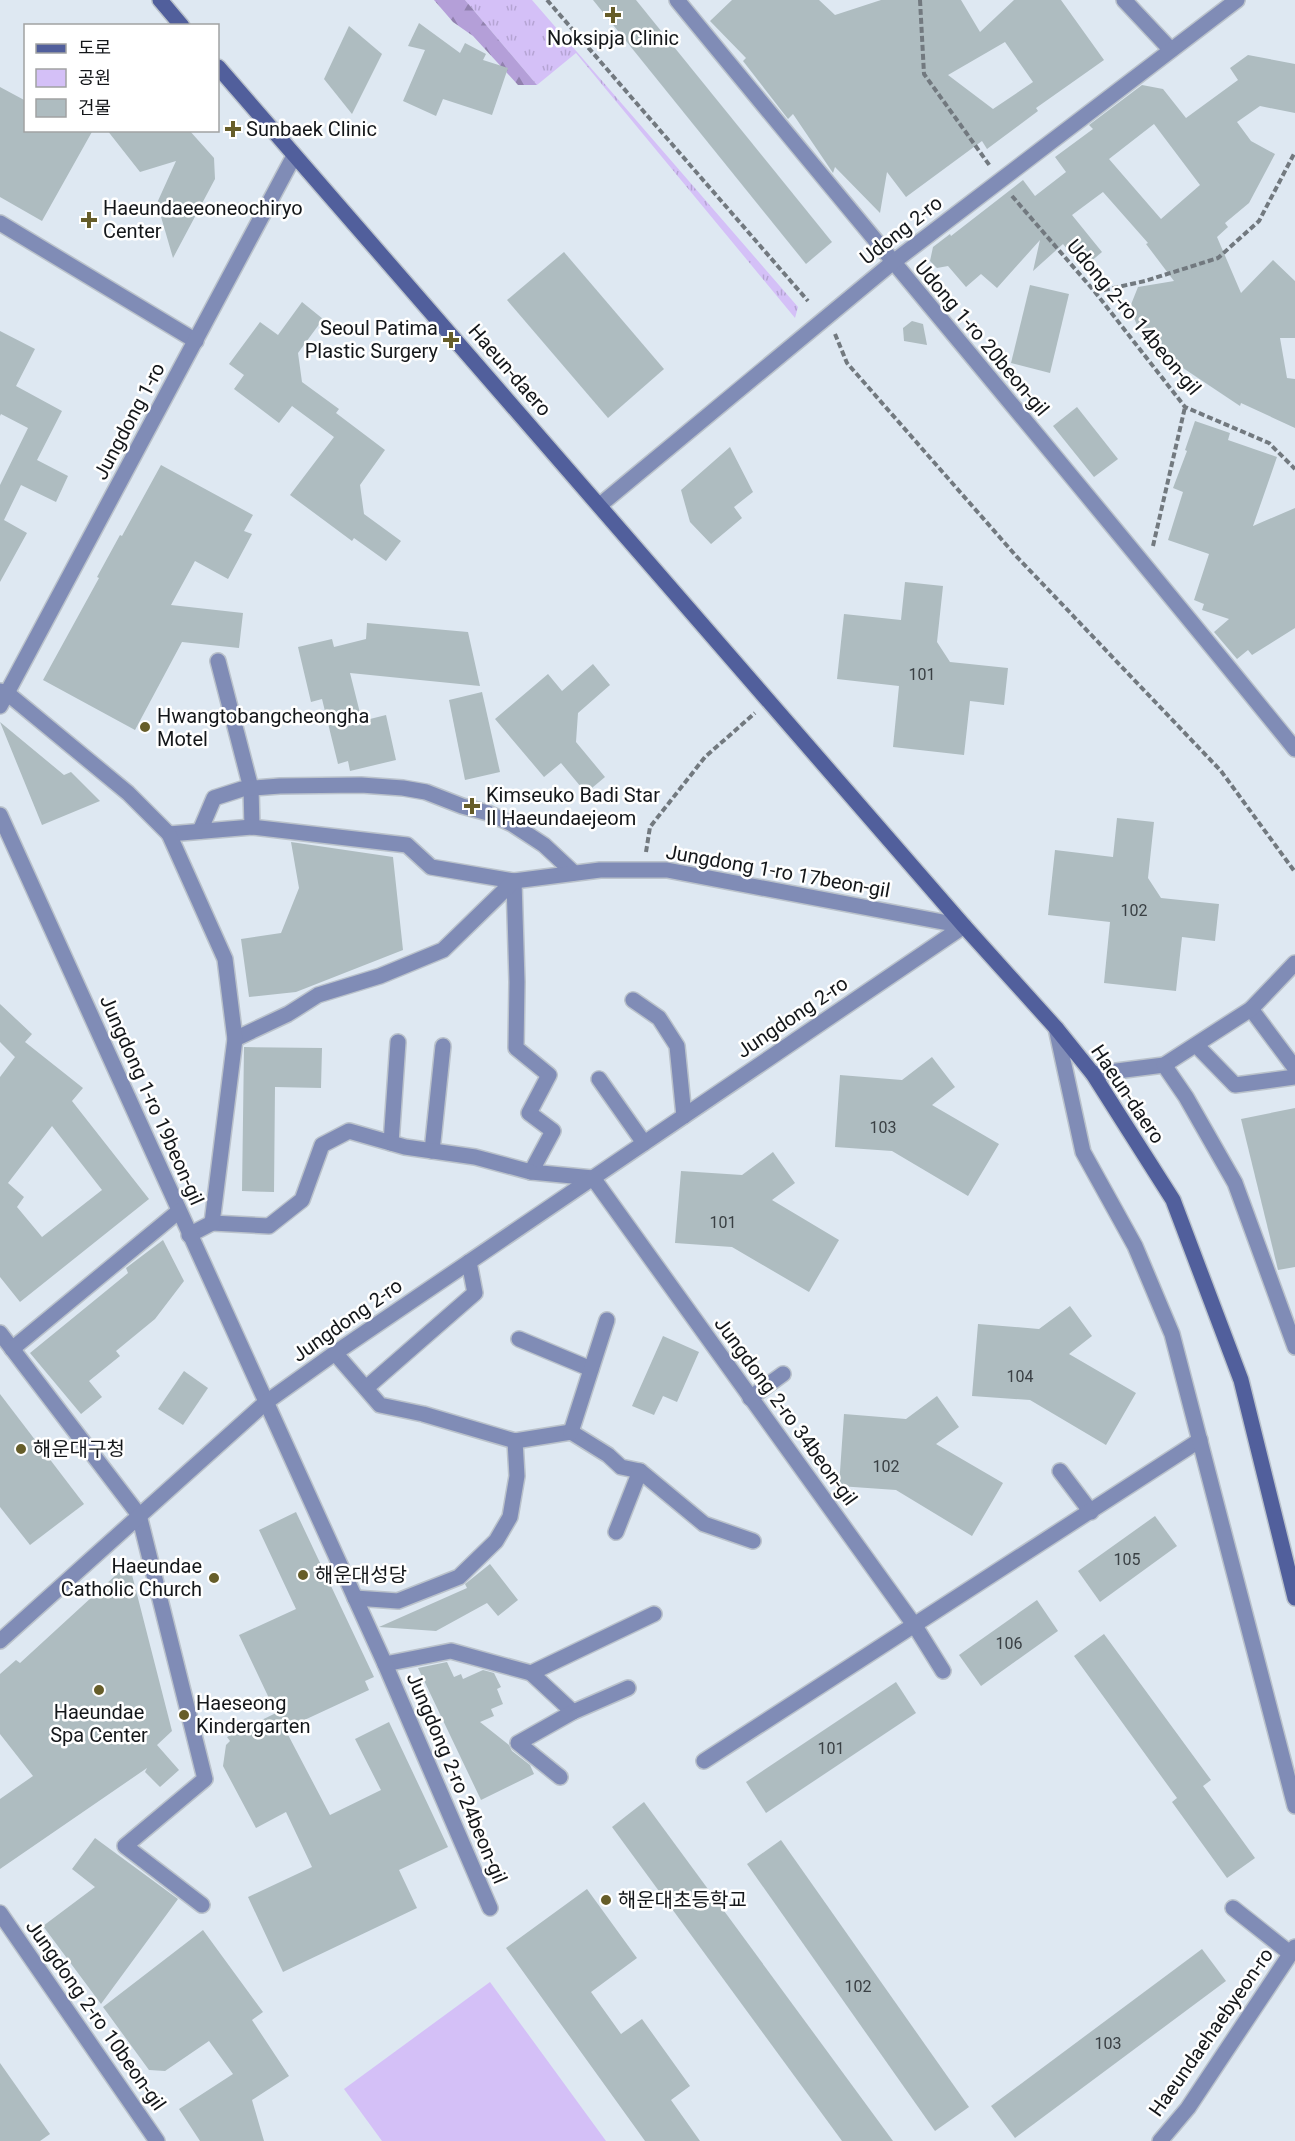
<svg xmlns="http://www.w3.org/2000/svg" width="1295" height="2141" viewBox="0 0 1295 2141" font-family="Roboto,'Noto Sans KR',sans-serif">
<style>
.grass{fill:url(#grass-tufts)}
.forest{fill:url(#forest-firs)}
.park{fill:#d4c0f7}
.building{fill:#aebcc0;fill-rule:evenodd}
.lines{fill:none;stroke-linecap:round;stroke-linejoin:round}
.service-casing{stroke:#bac2cb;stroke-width:18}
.minor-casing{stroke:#bac2cb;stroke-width:18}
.tertiary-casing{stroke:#bac2cb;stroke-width:18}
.secondary-casing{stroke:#bac2cb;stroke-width:18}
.path{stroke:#72797f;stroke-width:4;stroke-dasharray:6 3;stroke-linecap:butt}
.service{stroke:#808cb6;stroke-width:15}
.minor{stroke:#808cb6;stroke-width:15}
.tertiary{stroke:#808cb6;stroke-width:15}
.secondary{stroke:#515f9c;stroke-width:15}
.poi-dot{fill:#665d29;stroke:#fff;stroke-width:2}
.labels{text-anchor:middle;stroke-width:5;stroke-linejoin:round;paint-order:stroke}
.number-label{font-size:16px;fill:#3a4044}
.poi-label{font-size:20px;fill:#14171a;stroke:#fff;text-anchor:start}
.street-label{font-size:20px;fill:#14171a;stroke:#fff}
</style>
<defs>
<pattern id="grass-tufts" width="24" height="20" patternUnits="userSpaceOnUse" patternTransform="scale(1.5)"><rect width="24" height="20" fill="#d4c0f7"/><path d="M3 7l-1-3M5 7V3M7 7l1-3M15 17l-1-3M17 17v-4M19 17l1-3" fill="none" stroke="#b5a4d3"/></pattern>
<pattern id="forest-firs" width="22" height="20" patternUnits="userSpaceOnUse" patternTransform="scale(1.5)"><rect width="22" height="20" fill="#b49fd8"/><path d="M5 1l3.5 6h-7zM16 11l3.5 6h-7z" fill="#9181ae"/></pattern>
</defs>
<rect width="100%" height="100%" fill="#dee8f2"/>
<polygon class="grass" points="465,0 532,0 798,307 795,318 576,53 537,85"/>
<polygon class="forest" points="434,0 465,0 537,85 518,85 473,36 453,22"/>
<polygon class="park" points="490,1982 606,2141 382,2141 344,2089"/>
<g class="building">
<polygon points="593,0 636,0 832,242 806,264"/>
<path d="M732,0H819L835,15L881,0H961L980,32L1014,0H1061L1104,60L1036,108L1038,111L987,149L982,141L906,197L887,172L880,213L835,167L833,173L793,114L788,119L743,61L746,58L710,21ZM1005,42L1033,82L993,109L948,75Z"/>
<polygon points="419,23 460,53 465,43 486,54 483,60 508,68 492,115 443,99 436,116 403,101 425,50 408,46"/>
<polygon points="349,26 382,54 352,114 324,79"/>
<path d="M1248,55L1295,64V113L1260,106L1237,122L1251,141L1275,154L1249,203L1225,223L1228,227L1217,237L1241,293L1273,260L1295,281V338H1280L1287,378L1295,379V428L1241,403L1240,406L1162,354L1141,336L1130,307L1138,287L1174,281L1146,244L1148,243L1103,192L1072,215L1102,252L1083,268L1063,244L1033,271L1040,240L997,288L981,274L966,287L948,266L937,268L930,261L933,247L950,234L951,236L1023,180L1035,196L1066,172L1055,157L1093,129L1089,125L1142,85L1163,89L1186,118L1238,80L1230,68ZM1154,124L1200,185L1161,219L1109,159Z"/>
<polygon points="0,87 26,101 26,130 93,130 42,221 0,197"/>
<polygon points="107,130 189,130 214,158 215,179 173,258 157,203 176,161 140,172"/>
<polygon points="564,252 664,369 608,418 507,300"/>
<polygon points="1030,285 1069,294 1050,373 1011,363"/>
<polygon points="302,302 323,319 298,353 302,382 339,409 336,413 385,450 360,485 364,514 401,541 386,561 354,538 352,541 290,495 334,437 292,406 279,423 234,389 244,375 229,364 260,322 278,335"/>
<polygon points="912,321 923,324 927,345 904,341 903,328"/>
<polygon points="0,331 35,349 16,386 62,411 37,460 68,476 56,502 21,485 4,520 27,533 0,582 0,485 28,428 1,414 0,416"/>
<polygon points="1077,407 1118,459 1094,477 1053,426"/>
<polygon points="1195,421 1230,433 1228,440 1277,457 1253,526 1295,508 1295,628 1252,655 1248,650 1237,659 1214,632 1229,619 1202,610 1204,604 1194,600 1209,554 1168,540 1183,492 1173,488 1187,451 1185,450"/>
<polygon points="730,447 753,492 734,507 742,518 711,544 690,522 681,490"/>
<polygon points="161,465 253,515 244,531 252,534 228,579 195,561 171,605 243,613 239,648 182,642 135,730 43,680 99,578 97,577 120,535 122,536"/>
<polygon points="905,582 943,586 937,642 950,662 1008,668 1004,705 970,701 964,755 893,747 899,686 837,679 844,614 901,620"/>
<polygon points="367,623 468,632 480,686 350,673 362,721 386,715 396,760 350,771 348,761 338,764 322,699 311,702 298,647 332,639 334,647 366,639"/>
<polygon points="593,664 610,685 578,713 576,742 605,777 586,793 561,763 544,777 495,719 548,674 562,691"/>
<polygon points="482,692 500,772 465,780 449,700"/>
<polygon points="0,722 64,775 71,772 100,801 42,825"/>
<polygon points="1117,818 1154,822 1148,878 1161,898 1219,904 1215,941 1182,937 1176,991 1104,983 1110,922 1048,915 1055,850 1113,857"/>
<polygon points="291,842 393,857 403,950 296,992 249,997 241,939 281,933 299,888"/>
<path d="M0,1004L32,1034L25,1042L83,1088L72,1101L149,1199L20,1302L0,1277V1077L15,1057L0,1042ZM52,1126L102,1190L42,1237L17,1207L24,1197L8,1183Z"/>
<polygon points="244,1047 322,1048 321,1088 275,1087 274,1192 242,1191"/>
<polygon points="932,1057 955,1087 932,1105 999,1144 968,1196 892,1151 835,1147 840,1075 902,1080"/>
<polygon points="1295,1108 1295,1267 1278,1270 1241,1119"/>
<polygon points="773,1152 795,1183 772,1200 839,1240 809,1292 732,1247 675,1243 681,1171 742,1175"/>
<polygon points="163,1240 184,1281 155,1319 116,1351 120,1356 89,1381 102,1397 81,1414 30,1353 128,1273 126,1268"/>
<polygon points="1070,1306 1092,1336 1069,1354 1136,1393 1106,1445 1030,1400 972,1396 978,1324 1039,1329"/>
<polygon points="663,1336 699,1352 677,1402 663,1396 654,1415 632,1406"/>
<polygon points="184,1371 208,1388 183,1425 158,1409"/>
<polygon points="0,1394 84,1504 30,1545 0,1507"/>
<polygon points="937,1396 959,1427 936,1444 1003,1483 972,1536 896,1490 839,1486 844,1414 906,1419"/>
<polygon points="296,1512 374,1677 365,1681 369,1690 285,1729 330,1815 381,1790 355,1739 389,1722 448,1847 399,1870 417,1908 283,1972 248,1897 312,1867 286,1812 256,1828 223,1766 226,1745 230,1741 227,1737 276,1713 239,1635 296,1609 259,1530"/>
<polygon points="1155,1516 1177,1546 1100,1602 1078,1571"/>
<polygon points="129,1563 172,1731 157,1745 179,1770 160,1787 145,1772 147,1768 0,1869 0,1799 33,1776 0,1734 0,1674 16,1660 20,1663"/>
<polygon points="490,1564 518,1600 498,1616 487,1603 436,1631 379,1627 467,1588 465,1584"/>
<polygon points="1037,1600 1058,1631 981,1686 959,1655"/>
<polygon points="1104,1634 1211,1780 1203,1786 1255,1858 1227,1878 1172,1802 1177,1798 1074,1656"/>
<polygon points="447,1662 454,1677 461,1674 463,1679 483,1670 494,1673 501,1687 497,1689 503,1704 491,1709 494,1716 480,1722 509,1745 512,1751 530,1765 534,1774 481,1800 418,1668"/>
<polygon points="896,1682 916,1713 766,1813 746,1782"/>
<polygon points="644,1802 893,2141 842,2141 612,1827"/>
<polygon points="95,1838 178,1899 101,2004 43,1926 95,1887 72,1869"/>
<polygon points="781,1840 969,2107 935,2131 747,1864"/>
<polygon points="587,1889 637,1958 591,1992 621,2034 642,2019 690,2086 671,2100 700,2141 645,2141 506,1948"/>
<polygon points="203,1930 263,2012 252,2020 289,2076 252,2100 264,2141 200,2141 179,2109 233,2074 209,2041 165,2071 149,2070 103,2007"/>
<polygon points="1202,1949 1226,1981 1015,2138 991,2106"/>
<polygon points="0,2063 50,2134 40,2141 0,2141"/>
</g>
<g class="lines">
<defs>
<g id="service">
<polyline points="218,661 251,788 252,827"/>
<polyline points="200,831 214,798 242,789 280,786 361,785 403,788 426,792 462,806 488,813 512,824 544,845 574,873"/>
<polyline points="169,834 252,827 407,845 431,867 514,881 517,982 516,1048 549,1075 529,1113 553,1131 531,1172 593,1178"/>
<polyline points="633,1000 659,1018 677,1046 684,1116"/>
<polyline points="1251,1009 1295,1068"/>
<polyline points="235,1039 288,1014 318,995 380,976 443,950 514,881 600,870 667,870 964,926"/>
<polyline points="1197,1046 1235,1085 1295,1077"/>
<polyline points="599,1079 644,1143"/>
<polyline points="391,1143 398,1042"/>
<polyline points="432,1151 443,1046"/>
<polyline points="212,1223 269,1226 302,1200 322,1145 349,1131 405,1147 475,1157 531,1172"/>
<polyline points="519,1339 591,1369"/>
<polyline points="335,1353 380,1405 423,1414 515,1441 571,1432 608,1455 621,1467 640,1471 704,1524 753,1541"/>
<polyline points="366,1388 475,1293 469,1262"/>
<polyline points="750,1398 783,1374"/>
<polyline points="571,1432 607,1320"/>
<polyline points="1060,1471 1091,1512"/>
<polyline points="139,1515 205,1779 125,1846 202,1905"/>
<polyline points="616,1532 640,1471"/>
<polyline points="355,1598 398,1601 459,1577 496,1541 510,1517 517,1476 515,1441"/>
<polyline points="915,1626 943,1671"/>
<polyline points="385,1664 451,1651 531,1673 654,1614"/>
<polyline points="531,1673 573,1712"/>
<polyline points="560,1777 518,1743 573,1712 628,1688"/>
<polyline points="1233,1908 1291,1954"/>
</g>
<g id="minor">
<polyline points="1124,0 1171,50"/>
<polyline points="0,223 196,341"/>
<polyline points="0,691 7,693 128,793 169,834 225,959 235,1039 212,1223 189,1235"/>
<polyline points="0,706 294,156"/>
<polyline points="0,815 385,1664 490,1908"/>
<polyline points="1093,1074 1164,1065 1251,1009 1295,963"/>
<polyline points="593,1178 915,1626"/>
<polyline points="0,1333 139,1515"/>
<polyline points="12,1349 179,1211"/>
<polyline points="0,1641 265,1403 335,1353 964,926"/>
<polyline points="704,1761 1200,1440"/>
<polyline points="0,1913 157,2141"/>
</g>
<g id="tertiary">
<path d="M677,0C882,250 1091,497 1295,749"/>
<polyline points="600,505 892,263 1237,0"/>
<polyline points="1056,1028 1083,1152 1135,1246 1172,1334 1295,1806"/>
<polyline points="1164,1065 1186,1097 1235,1183 1295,1347"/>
<polyline points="1160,2141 1188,2108 1295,1947"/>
</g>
<g id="secondary">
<polyline points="160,0 182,26"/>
<polyline points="218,67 964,926 1056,1028 1093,1074 1173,1200 1241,1380 1295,1598"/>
</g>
</defs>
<use href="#service" class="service-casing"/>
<use href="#minor" class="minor-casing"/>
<use href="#tertiary" class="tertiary-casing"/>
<use href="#secondary" class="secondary-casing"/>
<g class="path">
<polyline points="547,0 808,301"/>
<polyline points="920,0 924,74 990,166"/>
<polyline points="1012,196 1095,292 1185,407 1269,443 1295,469"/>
<polyline points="1095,292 1145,281 1218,258 1259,221 1295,152"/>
<polyline points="835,334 847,363 1017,557 1221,771 1295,872"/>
<polyline points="1153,546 1185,407"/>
<polyline points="646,852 650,827 705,757 755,713"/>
</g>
<use href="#service" class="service"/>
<use href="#minor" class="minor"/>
<use href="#tertiary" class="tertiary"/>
<use href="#secondary" class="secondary"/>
</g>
<g class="poi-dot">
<path d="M610 6h6v6h6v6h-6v6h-6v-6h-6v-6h6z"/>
<path d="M230 120h6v6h6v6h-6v6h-6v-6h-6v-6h6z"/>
<path d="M86 211h6v6h6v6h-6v6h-6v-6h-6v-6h6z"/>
<path d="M448 331h6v6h6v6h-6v6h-6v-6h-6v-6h6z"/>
<circle cx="145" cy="727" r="6"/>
<path d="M469 797h6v6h6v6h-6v6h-6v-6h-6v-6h6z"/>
<circle cx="21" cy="1449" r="6"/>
<circle cx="303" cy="1575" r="6"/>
<circle cx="214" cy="1578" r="6"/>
<circle cx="99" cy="1690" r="6"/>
<circle cx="184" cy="1715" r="6"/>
<circle cx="606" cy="1900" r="6"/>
</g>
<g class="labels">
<g class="number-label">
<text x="922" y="680">101</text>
<text x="1134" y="916">102</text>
<text x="883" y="1133">103</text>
<text x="723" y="1228">101</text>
<text x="1020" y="1382">104</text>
<text x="886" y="1472">102</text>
<text x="1127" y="1565">105</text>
<text x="1009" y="1649">106</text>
<text x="831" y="1754">101</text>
<text x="858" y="1992">102</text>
<text x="1108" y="2049">103</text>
</g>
<g class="poi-label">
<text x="613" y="45" text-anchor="middle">Noksipja Clinic</text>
<text x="246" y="136">Sunbaek Clinic</text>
<text x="103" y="215">Haeundaeeoneochiryo<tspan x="103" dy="23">Center</tspan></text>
<text x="438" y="335" text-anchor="end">Seoul Patima<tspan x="438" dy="23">Plastic Surgery</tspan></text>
<text x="157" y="723">Hwangtobangcheongha<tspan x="157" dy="23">Motel</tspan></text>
<text x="486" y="802">Kimseuko Badi Star<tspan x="486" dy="23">Il Haeundaejeom</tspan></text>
<text x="33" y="1456">해운대구청</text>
<text x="202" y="1573" text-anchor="end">Haeundae<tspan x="202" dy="23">Catholic Church</tspan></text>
<text x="315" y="1582">해운대성당</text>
<text x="196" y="1710">Haeseong<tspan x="196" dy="23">Kindergarten</tspan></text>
<text x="99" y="1719" text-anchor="middle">Haeundae<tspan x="99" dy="23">Spa Center</tspan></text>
<text x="618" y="1907">해운대초등학교</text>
</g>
<g class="street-label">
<text transform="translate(901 230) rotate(-38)" y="7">Udong 2-ro</text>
<text transform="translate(1134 317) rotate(50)" y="7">Udong 2-ro 14beon-gil</text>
<text transform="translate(982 338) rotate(50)" y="7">Udong 1-ro 20beon-gil</text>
<text transform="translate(510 370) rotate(49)" y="7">Haeun-daero</text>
<text transform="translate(129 421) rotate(-62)" y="7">Jungdong 1-ro</text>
<text transform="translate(778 871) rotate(10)" y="7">Jungdong 1-ro 17beon-gil</text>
<text transform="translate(792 1017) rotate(-34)" y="7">Jungdong 2-ro</text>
<text transform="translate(1128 1094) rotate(56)" y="7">Haeun-daero</text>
<text transform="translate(152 1100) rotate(66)" y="7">Jungdong 1-ro 19beon-gil</text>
<text transform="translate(347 1320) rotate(-35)" y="7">Jungdong 2-ro</text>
<text transform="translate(786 1411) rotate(54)" y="7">Jungdong 2-ro 34beon-gil</text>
<text transform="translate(457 1778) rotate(67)" y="7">Jungdong 2-ro 24beon-gil</text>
<text transform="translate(96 2015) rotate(55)" y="7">Jungdong 2-ro 10beon-gil</text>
<text transform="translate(1211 2032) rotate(-55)" y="7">Haeundaehaebyeon-ro</text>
</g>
</g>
<rect x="24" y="24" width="195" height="108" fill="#ffffff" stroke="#a1a2a3" stroke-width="1.5"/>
<rect x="36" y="44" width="30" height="9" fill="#515f9c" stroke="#a1a2a3" stroke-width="1.5"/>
<text x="78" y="54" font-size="18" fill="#14171a">도로</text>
<rect x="36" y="69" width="30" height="18" fill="#d4c0f7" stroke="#a1a2a3" stroke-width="1.5"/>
<text x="78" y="84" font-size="18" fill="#14171a">공원</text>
<rect x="36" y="99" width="30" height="18" fill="#aebcc0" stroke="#a1a2a3" stroke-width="1.5"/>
<text x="78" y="114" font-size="18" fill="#14171a">건물</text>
</svg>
